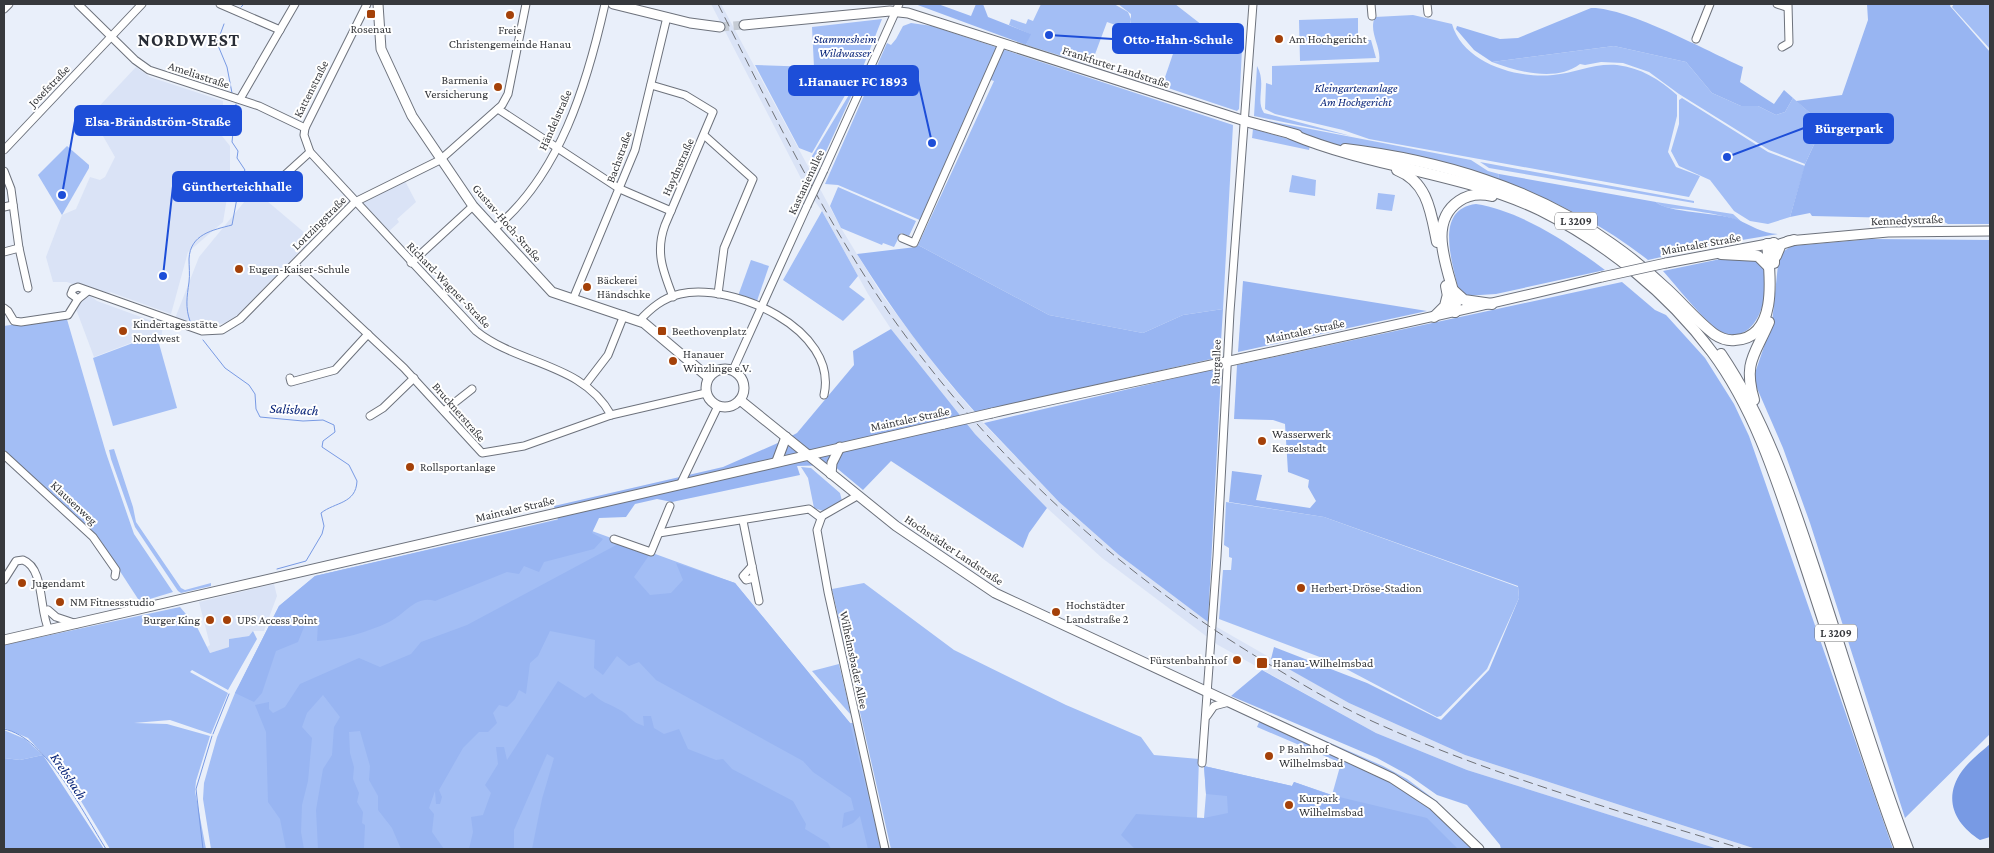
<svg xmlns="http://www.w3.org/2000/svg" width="1994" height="853" viewBox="0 0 1994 853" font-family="'Crimson Pro',serif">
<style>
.built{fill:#dae3f6}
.green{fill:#a3bef5}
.forest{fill:#98b5f2}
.water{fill:#789ae4}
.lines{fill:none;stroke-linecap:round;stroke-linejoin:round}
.stream{stroke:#789ae4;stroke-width:1}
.major-tunnel{stroke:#c5cbd4;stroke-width:9;stroke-dasharray:9 4.5;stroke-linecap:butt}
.minor-casing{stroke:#6d727c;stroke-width:9}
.major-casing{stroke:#6d727c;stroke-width:11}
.highway-casing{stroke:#6d727c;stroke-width:12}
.minor{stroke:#fff;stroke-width:7}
.major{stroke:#fff;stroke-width:9}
.highway{stroke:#fff;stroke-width:10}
.rail{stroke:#6f7278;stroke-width:1;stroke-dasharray:10 5;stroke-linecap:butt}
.minor-bridge-casing{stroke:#6d727c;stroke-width:9;stroke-linecap:butt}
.major-bridge-casing{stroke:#6d727c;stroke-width:11;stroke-linecap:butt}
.minor-bridge{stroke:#fff;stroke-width:7}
.major-bridge{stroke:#fff;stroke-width:9}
.poi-dot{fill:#a44109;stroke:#fff;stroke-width:2}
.labels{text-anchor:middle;stroke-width:4;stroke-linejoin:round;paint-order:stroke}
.shield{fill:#fff;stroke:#737477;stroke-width:1}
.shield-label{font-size:11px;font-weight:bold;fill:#37393d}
.poi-label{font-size:12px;fill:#37393d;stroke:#fff;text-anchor:start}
.park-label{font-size:12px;font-style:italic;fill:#0b277b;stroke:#fff}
.street-label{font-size:12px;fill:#37393d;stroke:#fff}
.water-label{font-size:14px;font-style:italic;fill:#082478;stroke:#fff}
.district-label{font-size:18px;font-weight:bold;letter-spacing:1px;fill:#282c35;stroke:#fff}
.leader{fill:none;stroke:#1d4ed8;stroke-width:2}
.callout-dot{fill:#1d4ed8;stroke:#fff;stroke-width:2}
.callout{fill:#1d4ed8;stroke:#1d4ed8;stroke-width:2}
.callout-label{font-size:14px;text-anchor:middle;font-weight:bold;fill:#fff}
</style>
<rect width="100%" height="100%" fill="#e9effa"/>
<g class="built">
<polygon points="711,4 721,4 841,228 882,295 948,382 986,426 1059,502 1119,555 1208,622 1349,703 1465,755 1756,849 1718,849 1467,770 1376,733 1218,645 1102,558 1047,508 975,434 891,329 868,294 822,211 808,192"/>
<polygon points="136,67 150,77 223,101 222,136 230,146 230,180 223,222 188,252 171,314 110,292 107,296 67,282 53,282 46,257 62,215 76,209 90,177 100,180 105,177 115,157 91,115"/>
<polygon points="405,181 416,202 397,219 399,222 388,232 363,205 364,201"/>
<polygon points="254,190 312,239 236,317 228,323 199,326 174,321 199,257"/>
<polygon points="89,295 97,301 163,325 161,340 149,336 94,357 76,309 81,300"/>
<polygon points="274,584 277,596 264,631 253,631 249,636 229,639 229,647 210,653 207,647 210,645 199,602"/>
</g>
<g class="green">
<polygon points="1041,4 1114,4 1128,12 1131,19 1130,30 1107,22 1091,65 1026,45 1030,34 1009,25 1011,19 1026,24 1028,19 1033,21"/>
<polygon points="1118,4 1175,4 1220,39 1229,40 1231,53 1242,49 1239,109 1237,111 1162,86 1176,45 1131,30 1131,14"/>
<polygon points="1954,4 1990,4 1990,49 1952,7"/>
<path d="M1413,15L1452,24C1463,63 1517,79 1553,75C1575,73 1594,63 1617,65C1641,68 1659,79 1677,95V116L1668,152L1676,167L1700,176L1689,197L1369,139L1343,130L1275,114L1265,109L1266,83L1272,85V66L1379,62C1382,47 1368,32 1375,17Z"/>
<polygon points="1358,18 1358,40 1371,40 1376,58 1300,61 1299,20"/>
<polygon points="882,19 863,67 831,68 859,71 812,153 799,148 755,65 814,67 812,27"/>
<polygon points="911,23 932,26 1233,125 1223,309 1183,315 1143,333 1049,315 918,245 994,81 988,79 922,221 838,185 825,184 887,43 891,45 896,39 903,26"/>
<path d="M1614,46L1686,62L1712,93L1741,106H1758L1776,115L1785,112L1793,98L1810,113L1818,136L1805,164L1769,150L1679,94L1649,72L1623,63L1601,62L1585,65L1580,64C1557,82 1518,72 1492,62Z"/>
<path d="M1257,66C1267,84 1255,100 1264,113L1351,136L1254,116Z"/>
<polygon points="861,75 817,171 812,164 812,156"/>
<polygon points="1682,98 1768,152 1805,166 1790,217 1768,224 1750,221 1734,211 1710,180 1679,166 1671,151 1679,124 1679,100"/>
<polygon points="1253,118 1471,160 1488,171 1499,174 1498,179 1388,150 1336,145"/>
<polygon points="1253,129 1310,145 1309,150 1252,138"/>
<polygon points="67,146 89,165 89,168 62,215 38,175"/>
<polygon points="1480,162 1694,201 1694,203 1489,168"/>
<polygon points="1292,175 1316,180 1315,196 1289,192"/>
<polygon points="838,187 916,221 909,236 901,233 894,247 883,243 882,245 841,228 830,206"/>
<polygon points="1378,193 1395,195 1392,211 1376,209"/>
<path d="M1656,202L1733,214L1743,223C1727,215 1707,213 1689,210C1678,208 1665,210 1656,202Z"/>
<polygon points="822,211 858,276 849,287 865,299 843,321 783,280"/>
<polygon points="751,260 769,266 757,301 738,296"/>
<polygon points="66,316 106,453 134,534 173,592 140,602 97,536 4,452 4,326"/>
<polygon points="149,337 158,340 177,408 113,426 93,358"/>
<polygon points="114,449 133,507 136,522 181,588 185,590 211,583 211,586 181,593 178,591 135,527 111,459 109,450"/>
<polygon points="801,467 811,468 840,493 842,501 826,512 814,508 808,478"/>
<polygon points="1226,502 1324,517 1518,587 1519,598 1487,669 1441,716 1437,717 1333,662 1219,619 1223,570 1231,570 1232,558 1229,557 1229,548 1224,545"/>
<polygon points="559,519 735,583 850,723 855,723 883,849 211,849 203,799 204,783 217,737 235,693 279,606 315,576"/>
<polygon points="864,583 954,650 1066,705 1141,737 1154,755 1199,759 1197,818 1204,818 1206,794 1204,766 1292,786 1294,782 1332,795 1341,763 1257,727 1260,720 1392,780 1432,807 1477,849 891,849 832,589"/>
<polygon points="180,607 197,627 210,653 229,647 229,639 249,636 253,631 257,639 228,690 192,670 190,672 228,693 211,734 170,720 134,723 167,724 210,736 196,781 195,791 206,849 110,849 61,768 52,764 28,738 4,728 4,645"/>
<polygon points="839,664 851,715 812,671"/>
<polygon points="1264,714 1383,766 1407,779 1438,802 1433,803"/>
<polygon points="4,730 25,739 43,755 20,760 4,758"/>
</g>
<g class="forest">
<polygon points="915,4 938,4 971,16 976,4 983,4 988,17 1031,34 1026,45"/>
<polygon points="1867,4 1951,4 1950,6 1990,52 1990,224 1948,224 1939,219 1812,216 1810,213 1790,217 1805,164 1818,136 1810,113 1796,101 1842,95 1868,20"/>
<path d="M1591,8C1627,7 1707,51 1743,67L1740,82L1774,104L1784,90L1793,98L1785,112L1776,115L1758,106H1741L1712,93L1686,62L1614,46L1492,62L1474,50L1456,29L1457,26L1500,39L1518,38Z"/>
<path d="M1499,174L1656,202C1668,213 1715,212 1735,219C1750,224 1762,234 1778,234L1724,243L1648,260C1602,224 1553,200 1498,179Z"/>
<path d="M1476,204C1521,211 1569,243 1605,270L1496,294L1464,296L1459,292C1453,264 1433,209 1476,204Z"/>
<polygon points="1871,239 1990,240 1990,734 1905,818 1810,523 1783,448 1753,379 1772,323 1779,255 1791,246"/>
<path d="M918,245L1049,315L1143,333L1183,315L1223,309L1220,357L975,412C931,363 892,310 857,254L916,247Z"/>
<path d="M1730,257C1739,258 1752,256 1759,263C1775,276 1762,347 1724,333C1708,327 1676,285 1663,271Z"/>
<polygon points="1243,281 1427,311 1238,352"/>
<polygon points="1622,282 1655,310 1666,315 1705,358 1734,404 1749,436 1893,849 1756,849 1465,755 1349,703 1271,659 1274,647 1367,683 1441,720 1489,670 1519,598 1518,586 1324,517 1229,502 1232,471 1262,475 1256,500 1310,508 1316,501 1308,487 1309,480 1288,472 1285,424 1273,420 1234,419 1237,365"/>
<path d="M891,329L975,434L1047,508L1029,533L1023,548L891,461L863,490L833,465L797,466L800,475L672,502L657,499L635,504L626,517L599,518L592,533L603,539L594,549L544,562L539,572L524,566L519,574L507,572L435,601C415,595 406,614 389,622C368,632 340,640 317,641L318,623L306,622L298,642L276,651L262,693L254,702L235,693L279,606L315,576L558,520L554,506L723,467L780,442L797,433L854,365L853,351Z"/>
<polygon points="1214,369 1221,374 1208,622 1119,555 1059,502 984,423"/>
<polygon points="620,543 650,554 634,577 650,595 671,593 683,580 676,563 735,583 850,723 881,849 868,849 860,816 853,823 842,828 844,813 854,810 851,798 813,772 803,761 656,680 639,662 629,666 617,656 603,675 594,668 595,640 550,631 538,656 530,663 526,694 519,690 515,699 507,707 499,705 493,713 497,723 488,732 479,732 463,748 439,790 442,797 440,804 436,804 435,791 429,808 434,814 432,832 444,849 401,849 392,828 378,810 378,796 369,780 370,766 360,731 349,732 350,753 354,767 353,779 359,793 357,802 363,812 362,823 365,825 364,848 367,849 318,849 316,810 323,769 332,755 334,727 340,717 323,695 307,713 302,727 312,738 308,781 302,805 301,832 304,849 286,849 280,819 268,802 266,732 255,705 269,702 269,709 273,713 285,707 300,684 359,658 380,667 411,654 421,642 467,625"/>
<polygon points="1262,670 1376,733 1467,770 1718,849 1501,849 1500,845 1467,805 1437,795 1410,776 1377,758 1231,696"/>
<path d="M558,681L585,698L592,693C600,702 610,704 620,710C631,716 629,721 644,726L643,716H651L654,728L664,734L679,729L688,749L716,760L723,759L732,769L793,801L806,824L805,829L828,843L831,849H532L542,799L554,758L547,754L514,830V849H469L473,832L471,817L483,815L491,793L485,785L498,764L496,747H504L507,760Z"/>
<polygon points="43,755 104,849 4,849 4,758 20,760"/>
<polygon points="1204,766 1292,786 1294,782 1331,795 1427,818 1458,849 1135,849 1121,835 1136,814 1204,818 1228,813 1227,796 1206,794"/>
</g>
<path class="water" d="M1990,744V837L1980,840C1955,824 1942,799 1962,771C1969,761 1981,752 1990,744Z"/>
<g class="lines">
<g class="stream">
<polyline points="241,7 244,4"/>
<polyline points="224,24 217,43 227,67 232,93"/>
<path d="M190,321C185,307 187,297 189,282C190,275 189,266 189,259C190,234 213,230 232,225L237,198L236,193L241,187L240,179L245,170L237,158L238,151L232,142L236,104"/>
<path d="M203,340L225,368L249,385L255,394L256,409L260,417L303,421L323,420L334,425L335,432L323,441L322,447L349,465L357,481C356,504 335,502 321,513L324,526L322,534L306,561L277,569"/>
<path d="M4,729C46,737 84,814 106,849"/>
<polyline points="213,734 229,694"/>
<polyline points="203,849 196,789 212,736"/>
</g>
<polyline class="major-tunnel" points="720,27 744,25"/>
<defs>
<g id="minor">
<polyline points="78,4 135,60 149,70 259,106 305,128"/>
<polyline points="220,4 280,30"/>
<path d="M367,4L305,128L304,135L310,152L476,331C518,365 583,363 611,415"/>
<polyline points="1371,4 1372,16"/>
<polyline points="1427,4 1428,13"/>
<polyline points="1777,4 1786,7"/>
<polyline points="4,9 9,4"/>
<polyline points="1696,39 1710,4"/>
<polyline points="1782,47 1789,43 1788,4"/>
<path d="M651,85L685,95L713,112L665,225C655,252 663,271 673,297"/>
<polyline points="240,99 295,4"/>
<polyline points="498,109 620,189 671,211"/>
<polyline points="705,136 753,179 724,248 718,294"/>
<polyline points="4,150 142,4"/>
<polyline points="824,170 899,4"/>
<polyline points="4,171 11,189 19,248 28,288"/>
<polyline points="277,182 310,152"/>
<polyline points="4,207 13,205"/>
<path d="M494,229C560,175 587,84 605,4"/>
<polyline points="902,238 914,243 1002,44"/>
<polyline points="4,252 19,248"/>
<polyline points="411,263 473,206"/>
<polyline points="294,265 404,368 482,453 524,446 611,415 706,393"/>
<polyline points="88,291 78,299 71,294 73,289 78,287 202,331 222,330 240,319 355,202 440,160 502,105 508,94 526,4"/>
<polyline points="573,299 635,150 667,17"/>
<polyline points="4,308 8,311 14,321 21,322 68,315 78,299"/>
<path d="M639,321C651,308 663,298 680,294C732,282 839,329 824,395"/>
<polyline points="733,370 807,206"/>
<polyline points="290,378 291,382 335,370 368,334"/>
<polyline points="585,385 608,355 624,315"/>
<polyline points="444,411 472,389"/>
<polyline points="370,416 383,408 414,378"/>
<polyline points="4,455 93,537 116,570 115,576"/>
<polyline points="681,483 718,406"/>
<polyline points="857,496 822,516 817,530 828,592 885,849"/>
<polyline points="743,521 759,601"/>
<polyline points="659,533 809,509 821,518"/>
<polyline points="614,539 651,552 670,506"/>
<polyline points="752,566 743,576 746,580 754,578"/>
<path d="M4,580L16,561L23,560C45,568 39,612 49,630"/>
<polyline points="48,610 56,617 77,624"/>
<polyline points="1207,716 1214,706 1229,702"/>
<polyline points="1202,763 1217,556 1230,312 1253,4"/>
</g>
<g id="major">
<polyline points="378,4 381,49 412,116 473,206 552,292 644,323 708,377"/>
<polyline points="613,4 690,23 720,27"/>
<polyline points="744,25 890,11 908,13 1245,121"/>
<polyline points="1788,241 1888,232 1990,231"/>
<polyline points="1666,263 1773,243"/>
<circle cx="725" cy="388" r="19"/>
<polyline points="740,400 896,526 995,593 1392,778 1433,805 1479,849"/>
<path d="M992,413C1195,367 1400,327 1602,277"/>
<polyline points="777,461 786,437"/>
<polyline points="831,474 832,463 840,447"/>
<polyline points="4,640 944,424"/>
</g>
<g id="highway">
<polyline points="1245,121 1297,135"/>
<path d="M1291,134C1372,168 1460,172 1540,210C1606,243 1668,293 1712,352C1756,411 1778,484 1801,553C1834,652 1864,752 1900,849"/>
<path d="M1345,149C1438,160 1535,188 1612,244C1632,258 1650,273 1668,290C1683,304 1697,321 1714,334C1720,338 1728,341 1735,340C1779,338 1770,273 1767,244"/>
<path d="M1397,170C1428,182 1431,213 1437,242"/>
<polyline points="1774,243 1774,263"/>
<polyline points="1721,254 1758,256 1769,267"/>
<polyline points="1776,256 1781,244 1794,240"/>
<polyline points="1446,286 1450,307 1455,312"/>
<polyline points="1454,291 1464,300 1492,304"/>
<path d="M1455,312L1456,303C1450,272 1425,224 1459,201C1469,194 1480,193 1492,196"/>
<polyline points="1434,317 1445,306 1447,298"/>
<path d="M1721,354C1767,422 1791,498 1817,576C1847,667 1874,760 1908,849"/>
<path d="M1754,400C1743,362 1755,355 1769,322"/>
</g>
</defs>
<use href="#minor" class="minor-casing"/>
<use href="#major" class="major-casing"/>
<use href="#highway" class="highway-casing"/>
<use href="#minor" class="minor"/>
<use href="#major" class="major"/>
<use href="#highway" class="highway"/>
<path class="rail" d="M718,4C772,111 825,221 894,320C995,462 1127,581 1277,669C1308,688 1341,707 1374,722C1493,776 1619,811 1743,849"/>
<defs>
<polyline id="minor-bridge" points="807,206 824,170"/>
<g id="major-bridge">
<polyline points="1602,277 1666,263"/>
<polyline points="944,424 992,413"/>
</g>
</defs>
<use href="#minor-bridge" class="minor-bridge-casing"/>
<use href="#major-bridge" class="major-bridge-casing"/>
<use href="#minor-bridge" class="minor-bridge"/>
<use href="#major-bridge" class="major-bridge"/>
</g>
<g class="poi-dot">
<rect x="366" y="9" width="10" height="10" rx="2.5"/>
<circle cx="510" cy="15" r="5"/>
<circle cx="1279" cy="39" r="5"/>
<circle cx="498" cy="87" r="5"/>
<circle cx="239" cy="269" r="5"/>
<circle cx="587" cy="287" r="5"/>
<circle cx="123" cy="331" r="5"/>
<rect x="657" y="326" width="10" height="10" rx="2.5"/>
<circle cx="673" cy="361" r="5"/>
<circle cx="1262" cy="441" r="5"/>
<circle cx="410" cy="467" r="5"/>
<circle cx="22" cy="583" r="5"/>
<circle cx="1301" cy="588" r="5"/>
<circle cx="60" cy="602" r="5"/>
<circle cx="1056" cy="612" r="5"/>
<circle cx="210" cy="620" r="5"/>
<circle cx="227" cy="620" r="5"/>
<circle cx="1237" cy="660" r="5"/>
<rect x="1256" y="657" width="12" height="12" rx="2.5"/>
<circle cx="1269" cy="756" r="5"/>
<circle cx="1289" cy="805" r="5"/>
</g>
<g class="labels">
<g class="shield">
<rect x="1555" y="212.5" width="42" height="17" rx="4"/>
<rect x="1815" y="624.5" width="42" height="17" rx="4"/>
</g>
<g class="shield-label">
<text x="1576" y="225">L 3209</text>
<text x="1836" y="637">L 3209</text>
</g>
<g class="poi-label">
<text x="371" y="33" text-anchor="middle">Rosenau</text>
<text x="510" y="34" text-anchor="middle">Freie<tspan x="510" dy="14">Christengemeinde Hanau</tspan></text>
<text x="1289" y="43">Am Hochgericht</text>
<text x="488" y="84" text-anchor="end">Barmenia<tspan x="488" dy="14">Versicherung</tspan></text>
<text x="249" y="273">Eugen-Kaiser-Schule</text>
<text x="597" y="284">Bäckerei<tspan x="597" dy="14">Händschke</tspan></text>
<text x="133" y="328">Kindertagesstätte<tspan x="133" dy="14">Nordwest</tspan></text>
<text x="672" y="335">Beethovenplatz</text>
<text x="683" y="358">Hanauer<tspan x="683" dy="14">Winzlinge e.V.</tspan></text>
<text x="1272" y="438">Wasserwerk<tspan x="1272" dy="14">Kesselstadt</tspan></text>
<text x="420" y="471">Rollsportanlage</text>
<text x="32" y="587">Jugendamt</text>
<text x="1311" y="592">Herbert-Dröse-Stadion</text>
<text x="70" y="606">NM Fitnessstudio</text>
<text x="1066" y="609">Hochstädter<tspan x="1066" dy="14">Landstraße 2</tspan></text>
<text x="200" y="624" text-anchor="end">Burger King</text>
<text x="237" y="624">UPS Access Point</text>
<text x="1227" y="664" text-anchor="end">Fürstenbahnhof</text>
<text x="1273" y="667">Hanau-Wilhelmsbad</text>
<text x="1279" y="753">P Bahnhof<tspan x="1279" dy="14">Wilhelmsbad</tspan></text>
<text x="1299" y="802">Kurpark<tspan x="1299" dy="14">Wilhelmsbad</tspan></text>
</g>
<g class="park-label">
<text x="845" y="43">Stammesheim<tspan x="845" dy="14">Wildwasser</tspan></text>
<text x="1356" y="92">Kleingartenanlage<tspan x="1356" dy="14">Am Hochgericht</tspan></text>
</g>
<g class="street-label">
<text transform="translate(1116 67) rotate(18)" y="4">Frankfurter Landstraße</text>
<text transform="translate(199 75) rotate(18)" y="4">Ameliastraße</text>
<text transform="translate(49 86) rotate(-46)" y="4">Josefstraße</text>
<text transform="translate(311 89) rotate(-63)" y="4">Kattenstraße</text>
<text transform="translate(555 120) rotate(-66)" y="4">Händelstraße</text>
<text transform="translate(619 157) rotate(-70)" y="4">Bachstraße</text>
<text transform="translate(678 167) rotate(-66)" y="4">Haydnstraße</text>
<text transform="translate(806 182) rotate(-65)" y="4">Kastanienallee</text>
<text transform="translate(1907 220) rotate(-2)" y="4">Kennedystraße</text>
<text transform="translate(319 223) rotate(-45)" y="4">Lortzingstraße</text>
<text transform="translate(507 223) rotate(49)" y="4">Gustav-Hoch-Straße</text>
<text transform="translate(1701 244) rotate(-10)" y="4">Maintaler Straße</text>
<text transform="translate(449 285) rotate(46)" y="4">Richard-Wagner-Straße</text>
<text transform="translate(1305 331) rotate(-12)" y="4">Maintaler Straße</text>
<text transform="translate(1216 362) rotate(-88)" y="4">Burgallee</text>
<text transform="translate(459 412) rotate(49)" y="4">Brucknerstraße</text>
<text transform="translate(910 419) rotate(-12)" y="4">Maintaler Straße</text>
<text transform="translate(74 503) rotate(43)" y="4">Klausenweg</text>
<text transform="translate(515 509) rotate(-13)" y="4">Maintaler Straße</text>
<text transform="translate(954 550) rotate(34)" y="4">Hochstädter Landstraße</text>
<text transform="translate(854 660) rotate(78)" y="4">Wilhelmsbader Allee</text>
</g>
<g class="water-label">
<text transform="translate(294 409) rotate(3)" y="5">Salisbach</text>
<text transform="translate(69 776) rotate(56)" y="5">Krebsbach</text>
</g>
<g class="district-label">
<text x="189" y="46">NORDWEST</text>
</g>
</g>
<path class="leader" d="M1049 35L1113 39M932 143L918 81M62 195L75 121M1727 157L1804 128M163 276L173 186"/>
<g class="callout-dot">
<circle cx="1049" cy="35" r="5"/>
<circle cx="932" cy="143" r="5"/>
<circle cx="62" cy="195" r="5"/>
<circle cx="1727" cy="157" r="5"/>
<circle cx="163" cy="276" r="5"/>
</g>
<g class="callout">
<rect x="1113" y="24" width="130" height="29" rx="5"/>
<rect x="789" y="66" width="129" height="29" rx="5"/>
<rect x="75" y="106" width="166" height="29" rx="5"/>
<rect x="1804" y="114" width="89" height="29" rx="5"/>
<rect x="173" y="172" width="129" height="29" rx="5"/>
</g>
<g class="callout-label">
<text x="1178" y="44">Otto-Hahn-Schule</text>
<text x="853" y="86">1.Hanauer FC 1893</text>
<text x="158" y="126">Elsa-Brändström-Straße</text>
<text x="1849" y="133">Bürgerpark</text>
<text x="237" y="191">Güntherteichhalle</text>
</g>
<rect width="1994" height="853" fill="none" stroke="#37393d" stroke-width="10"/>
</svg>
